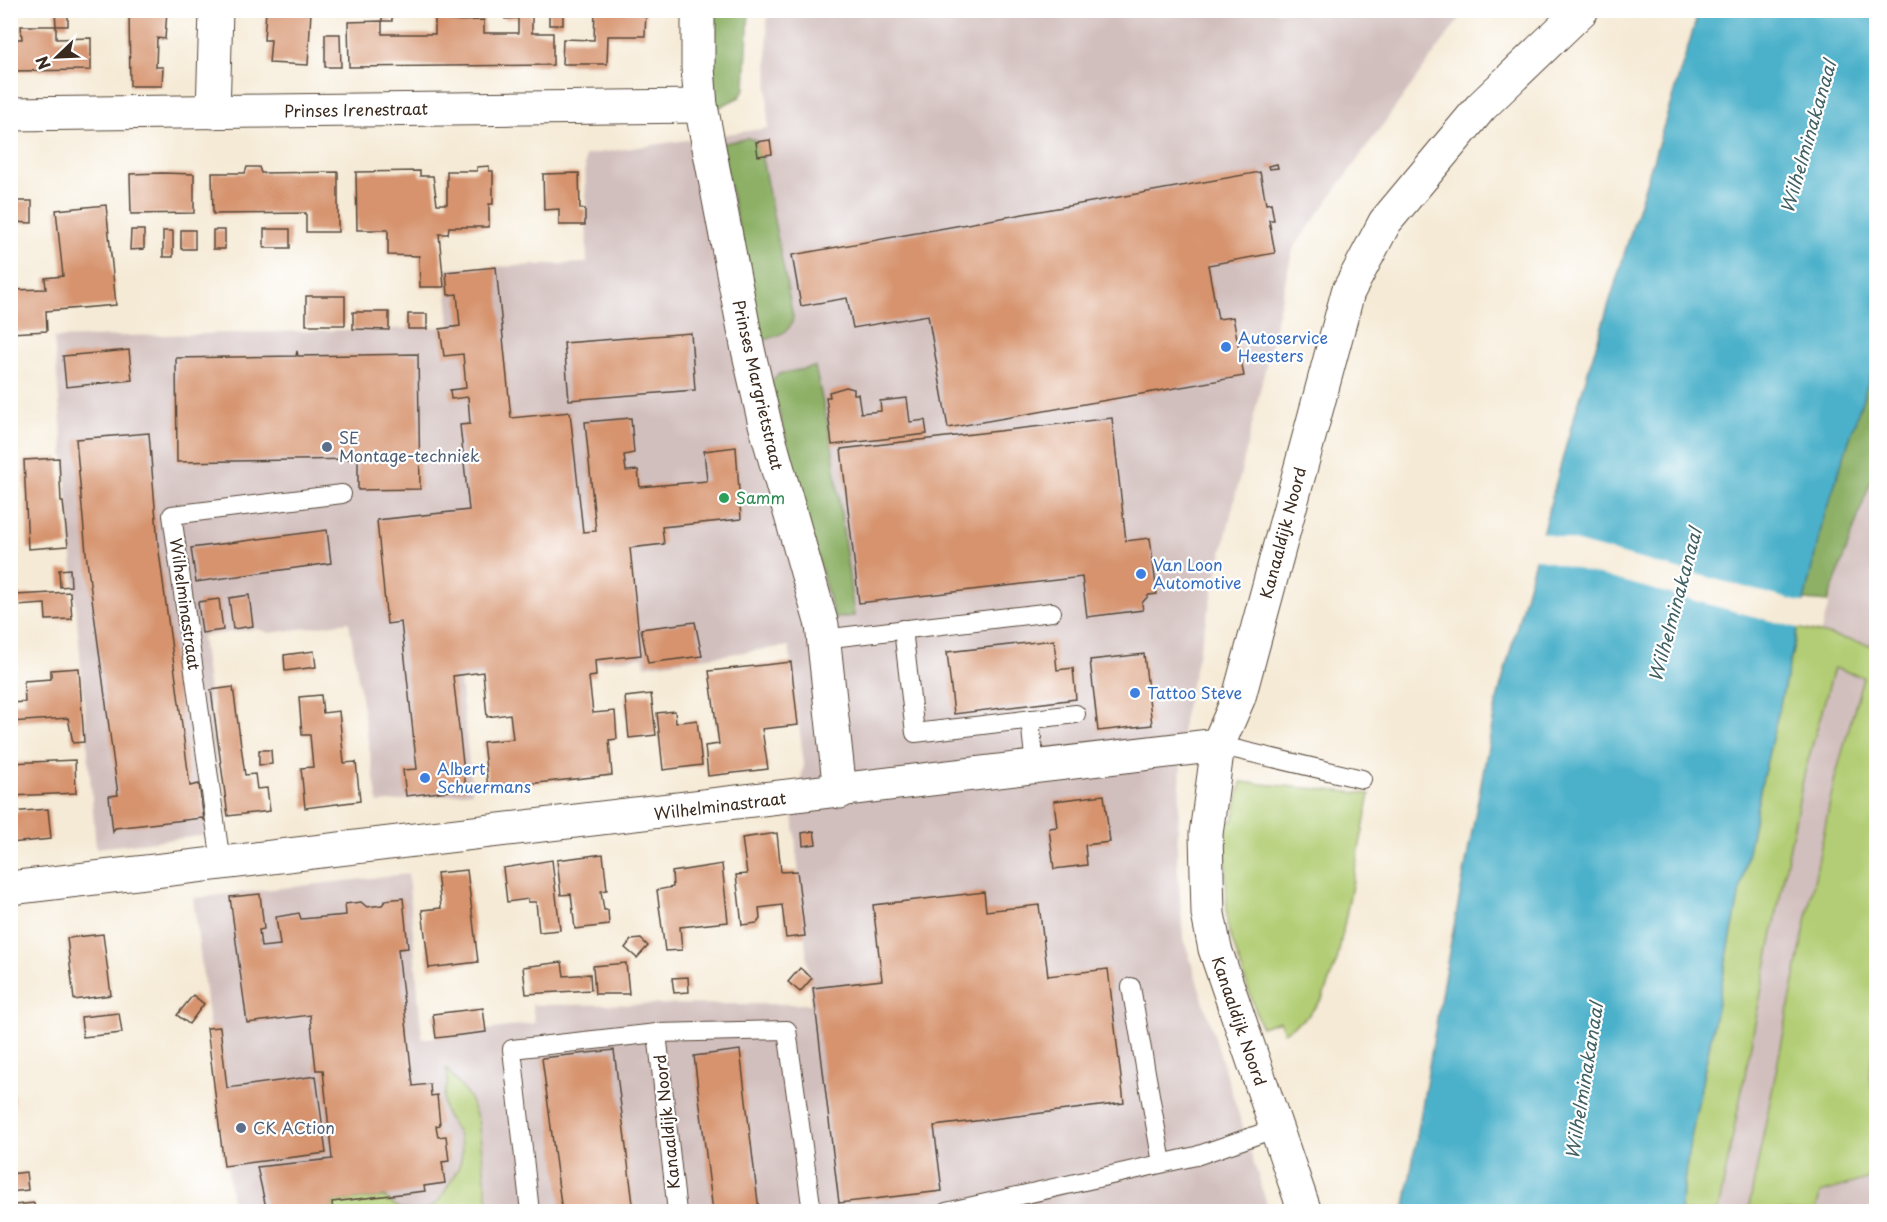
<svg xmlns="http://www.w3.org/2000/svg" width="1887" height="1222" viewBox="0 0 1887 1222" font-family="'Playpen Sans',sans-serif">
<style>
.industrial{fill:#d1bfbd}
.green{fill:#b2cd74;stroke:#767c49;stroke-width:1.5}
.forest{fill:#8db066;stroke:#646d42;stroke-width:1.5}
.water{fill:#4bb1ca;stroke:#436e74;stroke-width:1.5}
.pier{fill:#f5ead5}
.building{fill:#d6936d}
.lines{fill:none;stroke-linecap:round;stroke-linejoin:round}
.lane-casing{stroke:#574739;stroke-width:20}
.street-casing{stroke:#574739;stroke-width:35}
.lane{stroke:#fff;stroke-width:18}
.street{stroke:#fff;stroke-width:33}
.shop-dot{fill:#3f7fe0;stroke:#fff;stroke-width:2}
.service-dot{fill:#5c6f8a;stroke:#fff;stroke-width:2}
.leisure-dot{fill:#2e9e5b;stroke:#fff;stroke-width:2}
.labels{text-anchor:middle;stroke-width:4.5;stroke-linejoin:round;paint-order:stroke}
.street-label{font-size:16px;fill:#3b2a1e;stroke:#fff}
.shop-label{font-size:16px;fill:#366cbe;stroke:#fff;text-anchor:start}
.service-label{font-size:16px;fill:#4e5e75;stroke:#fff;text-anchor:start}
.leisure-label{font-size:16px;fill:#27864d;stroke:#fff;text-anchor:start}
.water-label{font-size:18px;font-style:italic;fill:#416063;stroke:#fff}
</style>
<rect width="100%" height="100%" fill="#fff"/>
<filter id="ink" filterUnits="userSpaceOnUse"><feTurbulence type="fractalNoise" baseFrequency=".0167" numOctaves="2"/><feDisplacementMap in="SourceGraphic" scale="12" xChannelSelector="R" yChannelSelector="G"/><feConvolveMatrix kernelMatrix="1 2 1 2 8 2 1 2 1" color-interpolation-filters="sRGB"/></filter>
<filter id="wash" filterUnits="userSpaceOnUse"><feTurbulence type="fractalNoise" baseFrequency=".008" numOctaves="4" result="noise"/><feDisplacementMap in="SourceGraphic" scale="24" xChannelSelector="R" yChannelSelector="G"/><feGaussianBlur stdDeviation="1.35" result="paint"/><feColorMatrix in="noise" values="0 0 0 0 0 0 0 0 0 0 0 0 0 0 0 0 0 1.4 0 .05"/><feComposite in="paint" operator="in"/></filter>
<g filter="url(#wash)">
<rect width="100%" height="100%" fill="#f5ead5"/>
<g class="industrial">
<polygon points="767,11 1465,11 1293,249 1183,720 1177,855 1183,936 1269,1211 233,1211 193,898 408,874 422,1039 535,1023 532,1005 811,1004 793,815 804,765 789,646 645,666 643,657 460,680 472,792 378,803 349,622 270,633 256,629 202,636 226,833 96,848 54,338 450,327 445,269 587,263 585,155 768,128"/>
<polygon points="1876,451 1876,1211 1701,1212 1815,650"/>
</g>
<g class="green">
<polygon points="1798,628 1871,645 1876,629 1876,1037 1869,1075 1876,1100 1876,1176 1820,1193 1816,1211 1748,1211 1834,782 1863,677 1834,668 1804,775 1718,1211 1680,1212 1689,1148 1761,786"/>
<polygon points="1241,782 1370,794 1337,961 1322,999 1308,1016 1284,1032 1280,1021 1261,1027 1227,925 1225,822 1233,821"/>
<path d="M446,1068L469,1097L478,1120L489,1211H333V1202L385,1197C399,1213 423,1217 439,1201C444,1195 447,1187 451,1181C457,1171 462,1163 462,1151C461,1129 448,1124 444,1108C440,1093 452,1088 446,1068Z"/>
</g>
<g class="forest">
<polygon points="711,11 749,11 745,88 740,97 715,109"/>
<path d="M748,138L755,140L762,159L793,317C792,333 776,336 762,341L721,144Z"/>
<polygon points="1876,358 1876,466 1828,602 1804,600 1823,520"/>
<polygon points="815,367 832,445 854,616 834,618 771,382 779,374"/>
</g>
<polygon class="water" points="1699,11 1876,11 1876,358 1823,520 1761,786 1689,1148 1680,1211 1404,1212 1443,984 1497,700 1571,427"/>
<polygon class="pier" points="1540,532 1807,604 1801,629 1532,557"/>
<g id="blocks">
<g class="building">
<polygon points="129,10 167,10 165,39 157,38 156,67 163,67 162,86 130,86"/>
<polygon points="266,10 311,11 308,65 269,63 271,40 264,40"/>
<rect x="382" y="10" width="10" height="11"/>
<polygon points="435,10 450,10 450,21 484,20 484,33 518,33 518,18 505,19 505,10 532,10 532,33 553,33 553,65 349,67 348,22 382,21 382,34 435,34"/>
<rect x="549" y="10" width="14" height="15"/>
<polygon points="595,10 646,10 645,36 608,36 607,64 562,64 563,39 594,40"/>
<polygon points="55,12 68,12 68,26 56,26 56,39 91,38 91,70 10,71 10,39 22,39 21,26 56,26"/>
<polygon points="325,34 340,34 341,67 325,67"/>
<polygon points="770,140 772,154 758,156 756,142"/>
<polygon points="1277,164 1278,168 1269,169 1268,166"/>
<polygon points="10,165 14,165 15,201 32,201 32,223 10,222"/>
<polygon points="489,166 489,171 493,171 493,204 489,204 489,227 449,227 448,234 439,234 444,287 420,287 419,256 388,255 388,230 357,230 356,172 420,171 420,176 433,176 437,204 447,204 447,171 477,171 477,167"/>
<polygon points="247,167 259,167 261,173 338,172 338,232 306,232 306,213 213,214 212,173 245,173"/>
<polygon points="1260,172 1266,204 1271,203 1274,220 1269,220 1275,253 1208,265 1218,319 1233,317 1244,376 948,428 928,315 853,328 847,298 801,306 792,255"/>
<polygon points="162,173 194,174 194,213 131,214 130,174"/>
<polygon points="579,173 580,209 585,209 585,225 559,225 559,209 544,210 543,174"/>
<polygon points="106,205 116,305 46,311 47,331 10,333 10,290 46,289 45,278 63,276 56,210"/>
<rect x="264" y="229" width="26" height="19"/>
<polygon points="131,230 144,230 144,249 130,250"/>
<rect x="181" y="230" width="14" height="19"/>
<rect x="213" y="230" width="12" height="19"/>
<rect x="163" y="231" width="10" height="26"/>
<polygon points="496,267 511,418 570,412 583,532 596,531 585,422 631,418 634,453 624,455 626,471 638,470 640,487 707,481 704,451 736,447 741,519 662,527 664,544 630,548 641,655 595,660 596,676 589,677 593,713 615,711 617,739 609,740 612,775 488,788 483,742 513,739 510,714 487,717 483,672 453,676 466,789 406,796 403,770 417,769 401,622 387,624 377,520 469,510 460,425 470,424 468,397 451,399 450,390 466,388 463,354 444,356 440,329 460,326 457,294 448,295 446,272"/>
<rect x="306" y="296" width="39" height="29"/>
<polygon points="353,312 389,312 389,330 353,329"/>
<rect x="408" y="314" width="19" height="15"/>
<polygon points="691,333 695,390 569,400 564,343"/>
<polygon points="129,350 132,380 66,387 63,356"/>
<polygon points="297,351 298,356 418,354 420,489 358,490 358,459 177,462 176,358 296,356"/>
<polygon points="846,387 854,389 854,394 858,394 861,413 881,411 880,401 907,398 910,422 925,420 927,434 832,445 826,397 830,397 829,392"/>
<polygon points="1112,418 1126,541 1150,538 1157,594 1149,595 1142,603 1143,610 1087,617 1082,577 859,603 841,449"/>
<polygon points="149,433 158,544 190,786 199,784 204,820 202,818 115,828 113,832 109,796 118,795 86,553 76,439"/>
<polygon points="59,458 61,502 63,502 68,546 28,549 24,460"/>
<polygon points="327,530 331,563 196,582 191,548"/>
<polygon points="70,569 71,586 60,587 59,570"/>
<polygon points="70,592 72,619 46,620 45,604 16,606 15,595"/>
<polygon points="249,595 253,626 233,629 229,598"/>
<polygon points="219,599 223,630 202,633 198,602"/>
<polygon points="695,622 702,656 648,663 641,629"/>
<polygon points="1054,640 1057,670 1073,668 1076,699 954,714 947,652"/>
<polygon points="314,651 316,667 285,671 284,655"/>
<polygon points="1144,654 1152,725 1098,731 1090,660"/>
<polygon points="791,662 798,725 762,729 768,769 708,776 705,746 719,744 709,671"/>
<polygon points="79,668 84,742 73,743 68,718 10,722 10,703 25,702 24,681 51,679 51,670"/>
<polygon points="233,687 245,775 255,774 257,789 267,788 270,811 228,816 211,690"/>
<polygon points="651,694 656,735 629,738 625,697"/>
<polygon points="321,695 323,713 339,711 344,763 356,762 360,801 305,808 301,768 313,767 310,735 302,735 299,697"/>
<polygon points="675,711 676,723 697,720 702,765 663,770 657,713"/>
<polygon points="259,750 271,750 272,764 259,765"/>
<polygon points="75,760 76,793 11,796 10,763"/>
<polygon points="1104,795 1110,842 1085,845 1087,865 1054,869 1049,828 1057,827 1054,801"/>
<polygon points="48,809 51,839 10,843 10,812"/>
<polygon points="814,831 816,844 803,846 802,833"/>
<polygon points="777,833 781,872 797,871 805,936 786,938 782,905 759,908 760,919 757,923 742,925 736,875 747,874 742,838"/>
<polygon points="603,854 607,890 601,891 604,910 608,910 609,925 575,929 571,894 561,895 557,860"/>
<polygon points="552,860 560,930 539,932 536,902 528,902 528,899 507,902 503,868"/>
<polygon points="722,864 728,922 680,927 682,950 665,951 657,890 673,887 672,872"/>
<polygon points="467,870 478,962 429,968 422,910 441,908 437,873"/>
<polygon points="984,892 986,911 1039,905 1048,976 1108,969 1124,1103 934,1126 942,1191 839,1203 813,988 882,980 873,905"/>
<polygon points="260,894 264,929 259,930 261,947 280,945 276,917 299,913 301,919 346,915 345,904 361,902 367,907 382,905 386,900 403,898 408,948 398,949 413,1086 430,1084 431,1096 437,1095 440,1125 436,1126 438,1137 446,1136 449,1161 442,1162 445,1183 424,1186 425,1191 332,1202 333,1212 267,1212 257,1167 332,1159 323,1070 316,1070 310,1015 247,1023 230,897"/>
<polygon points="103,934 111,995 74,1000 67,938"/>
<polygon points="641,939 648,946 637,958 625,948 631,940"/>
<polygon points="562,962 564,976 590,974 591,990 526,994 523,967"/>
<polygon points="626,963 629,994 595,994 593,966"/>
<polygon points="800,968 812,978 800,992 788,982"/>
<polygon points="688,977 689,992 674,993 672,978"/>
<polygon points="193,995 204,1004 189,1024 177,1015"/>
<polygon points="483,1008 486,1032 436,1038 433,1014"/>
<polygon points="119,1013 122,1033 83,1037 81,1017"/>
<polygon points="220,1027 227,1088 316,1076 326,1153 224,1166 207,1028"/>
<polygon points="614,1050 634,1212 562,1212 542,1058"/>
<polygon points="740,1050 759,1211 713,1212 694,1056"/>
<polygon points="10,1087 13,1087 14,1107 10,1108"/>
<polygon points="26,1172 28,1190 10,1192 10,1174"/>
<polygon points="34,1203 35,1212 14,1212 14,1205"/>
</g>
</g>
</g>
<g filter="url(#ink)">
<use href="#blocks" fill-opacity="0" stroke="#574739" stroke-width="1.5"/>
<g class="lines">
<defs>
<g id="lane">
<polyline points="903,629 915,733 1076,714"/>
<polyline points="823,639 1052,612"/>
<polyline points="1030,719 1035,767"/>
<polyline points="1218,745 1362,779"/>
<polyline points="221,863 172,515 342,494"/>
<polyline points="1131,987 1162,1163"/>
<polyline points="657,1033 677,1212"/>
<polyline points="530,1212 512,1049 657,1033 787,1030 812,1212"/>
<polyline points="946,1212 1196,1156 1277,1128"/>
</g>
<g id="street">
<polyline points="698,10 698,68 701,106 747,345 765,424 822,625 840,792"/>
<polyline points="213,112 216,10"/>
<polyline points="10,114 701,106"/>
<polyline points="10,888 1218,745"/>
<polyline points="1305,1212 1215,949 1208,914 1206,834 1218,745 1239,697 1348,292 1385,222 1481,107 1582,10"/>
</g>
</defs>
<use href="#lane" class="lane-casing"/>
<use href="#street" class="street-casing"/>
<use href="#lane" class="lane"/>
<use href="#street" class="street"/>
</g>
</g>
<g class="shop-dot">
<circle cx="1226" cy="347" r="6"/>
<circle cx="1141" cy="574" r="6"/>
<circle cx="1135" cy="693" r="6"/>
<circle cx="425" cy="778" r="6"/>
</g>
<g class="service-dot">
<circle cx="327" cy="447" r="6"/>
<circle cx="241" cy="1128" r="6"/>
</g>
<circle class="leisure-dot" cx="724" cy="498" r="6"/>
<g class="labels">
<g class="street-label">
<text transform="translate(356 110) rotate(-1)" y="6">Prinses Irenestraat</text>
<text transform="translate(758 385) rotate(77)" y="6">Prinses Margrietstraat</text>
<text transform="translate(1283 533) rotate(-75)" y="6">Kanaaldijk Noord</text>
<text transform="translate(185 604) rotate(82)" y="6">Wilhelminastraat</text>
<text transform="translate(720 806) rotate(-7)" y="6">Wilhelminastraat</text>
<text transform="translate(1239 1021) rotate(71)" y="6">Kanaaldijk Noord</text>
<text transform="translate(667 1122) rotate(-96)" y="6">Kanaaldijk Noord</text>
</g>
<g class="shop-label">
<text x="1238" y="344">Autoservice<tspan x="1238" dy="18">Heesters</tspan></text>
<text x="1153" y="571">Van Loon<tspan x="1153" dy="18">Automotive</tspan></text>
<text x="1147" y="699">Tattoo Steve</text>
<text x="437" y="775">Albert<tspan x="437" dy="18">Schuermans</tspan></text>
</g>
<g class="service-label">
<text x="339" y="444">SE<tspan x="339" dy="18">Montage-techniek</tspan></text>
<text x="253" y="1134">CK ACtion</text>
</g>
<g class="leisure-label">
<text x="736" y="504">Samm</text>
</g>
<g class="water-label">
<text transform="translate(1809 137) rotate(-74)" y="6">Wilhelminakanaal</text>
<text transform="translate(1676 605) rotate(-75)" y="6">Wilhelminakanaal</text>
<text transform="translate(1585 1081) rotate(-81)" y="6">Wilhelminakanaal</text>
</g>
</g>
<rect width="1887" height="1222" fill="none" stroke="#fff" stroke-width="36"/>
<g transform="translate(57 57) rotate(247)" stroke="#ffffff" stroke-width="4.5" paint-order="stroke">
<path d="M0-4.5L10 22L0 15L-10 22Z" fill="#3b2a1e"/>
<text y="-9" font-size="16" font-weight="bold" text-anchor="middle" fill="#3b2a1e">N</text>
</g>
</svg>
